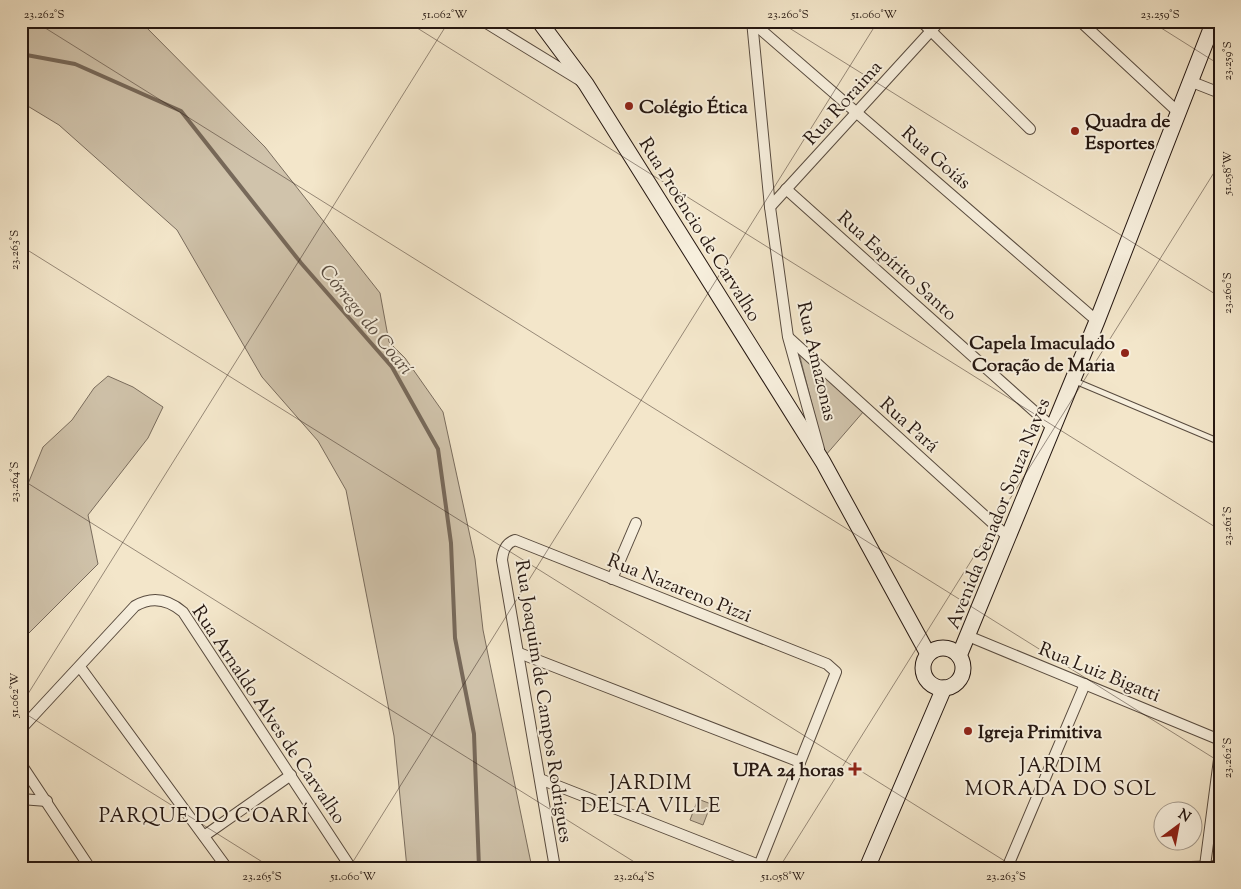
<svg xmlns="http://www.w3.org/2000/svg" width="1241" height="889" viewBox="0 0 1241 889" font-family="'Sorts Mill Goudy',serif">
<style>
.green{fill:#d0c3ab;stroke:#7a6d5e}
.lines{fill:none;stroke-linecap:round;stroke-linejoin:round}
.stream{stroke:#77695a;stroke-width:4}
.lane-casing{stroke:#584b3f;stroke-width:7}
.street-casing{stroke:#584b3f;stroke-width:12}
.secondary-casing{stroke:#251711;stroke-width:17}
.lane{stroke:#f7efdd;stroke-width:5}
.street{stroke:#f7efdd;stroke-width:10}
.secondary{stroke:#f7efdd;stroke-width:15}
.ticks{fill:none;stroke:#251711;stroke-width:1;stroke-opacity:0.45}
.poi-dot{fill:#8f2418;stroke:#f7efdd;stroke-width:2}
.labels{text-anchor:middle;stroke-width:4;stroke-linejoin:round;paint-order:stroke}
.street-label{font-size:19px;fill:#251711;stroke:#f7efdd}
.poi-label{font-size:19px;font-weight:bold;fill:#251711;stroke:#f7efdd;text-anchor:start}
.water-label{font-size:20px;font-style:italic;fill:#5b4e42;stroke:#f7efdd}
.neighbourhood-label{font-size:20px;letter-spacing:1px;fill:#251711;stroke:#f7efdd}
.neatline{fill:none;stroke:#251711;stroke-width:2}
.ticks-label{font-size:12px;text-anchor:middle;fill:#251711}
</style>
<rect width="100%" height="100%" fill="#f3e6ca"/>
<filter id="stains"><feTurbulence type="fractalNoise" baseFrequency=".004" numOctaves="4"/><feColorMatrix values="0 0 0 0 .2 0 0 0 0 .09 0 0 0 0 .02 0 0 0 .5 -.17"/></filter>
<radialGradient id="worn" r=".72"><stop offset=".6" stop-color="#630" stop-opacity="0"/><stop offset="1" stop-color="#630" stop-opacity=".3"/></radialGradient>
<g class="green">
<polygon points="21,21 140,21 265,147 380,293 389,342 405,358 443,412 475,559 483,630 532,868 407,868 394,736 346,490 318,441 262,377 177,230 59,125 21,102"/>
<polygon points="799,353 864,411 825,456"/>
<polygon points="108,376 133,387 163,407 148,438 88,515 98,564 21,641 21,501 43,447 72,420 94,388"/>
<polygon points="698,799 711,804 703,825 690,820"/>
</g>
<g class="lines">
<polyline class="stream" points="21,54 75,64 181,111 301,263 392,367 438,449 451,543 455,638 474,734 479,868"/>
<defs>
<polyline id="lane" points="1075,381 1220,442"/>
<g id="street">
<polyline points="483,21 581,81"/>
<polyline points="752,21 770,207 788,337 819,449"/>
<polyline points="921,21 1030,129"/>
<polyline points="1080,21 1179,113"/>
<polyline points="752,22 1097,321"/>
<polyline points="1192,82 1220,93"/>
<polyline points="786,189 1053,428"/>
<polyline points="770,207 940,21"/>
<polyline points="789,338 1008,537"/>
<polyline points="612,579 636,523"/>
<polyline points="968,636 1220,740"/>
<polyline points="519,653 800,762"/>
<polyline points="80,667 227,868"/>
<path d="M21,729L135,606C152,596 168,599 183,612L351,868"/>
<polyline points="21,764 90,868"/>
<polyline points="540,779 759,865"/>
<polyline points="21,799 47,801"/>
<polyline points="204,836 291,775"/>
<polyline points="1205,866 1220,752"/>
<path d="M555,868L502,560C503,550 506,543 515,540L827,664L836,672L758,868"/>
<polyline points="1007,868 1085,684"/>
<polyline points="1162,868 1220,866"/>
</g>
<g id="secondary">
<polyline points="539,21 586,84 823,462 928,654"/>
<circle cx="943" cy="668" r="20"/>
<polyline points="959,656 1097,321 1214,21"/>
<polyline points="867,868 944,688"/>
</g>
</defs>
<use href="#lane" class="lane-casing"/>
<use href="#street" class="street-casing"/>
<use href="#secondary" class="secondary-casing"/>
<use href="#lane" class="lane"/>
<use href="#street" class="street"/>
<use href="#secondary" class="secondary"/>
</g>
<path class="ticks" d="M34,21L1220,762M406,21L1220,530M778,21L1220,297M1150,21L1220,65M21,246L1016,868M21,479L644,868M21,705L449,21M21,711L272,868M349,868L878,21M779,868L1220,163M1209,868L1220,850"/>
<g class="poi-dot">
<circle cx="629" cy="106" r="5"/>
<circle cx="1075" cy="131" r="5"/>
<circle cx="1125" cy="353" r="5"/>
<circle cx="968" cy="731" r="5"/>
<path d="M852.5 761.5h5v5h5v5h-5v5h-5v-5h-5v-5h5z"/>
</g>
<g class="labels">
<g class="street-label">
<text transform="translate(842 102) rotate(-48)" y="7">Rua Roraima</text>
<text transform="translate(937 157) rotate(41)" y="7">Rua Goiás</text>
<text transform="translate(701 229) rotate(58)" y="7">Rua Proêncio de Carvalho</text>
<text transform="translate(898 265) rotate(42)" y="7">Rua Espírito Santo</text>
<text transform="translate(818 361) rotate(77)" y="7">Rua Amazonas</text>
<text transform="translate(910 424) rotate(42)" y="7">Rua Pará</text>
<text transform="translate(997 513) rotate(-68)" y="7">Avenida Senador Souza Naves</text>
<text transform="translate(680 587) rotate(22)" y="7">Rua Nazareno Pizzi</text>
<text transform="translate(1100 671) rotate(22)" y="7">Rua Luiz Bigatti</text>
<text transform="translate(545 701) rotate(81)" y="7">Rua Joaquim de Campos Rodrigues</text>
<text transform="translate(270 714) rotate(56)" y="7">Rua Arnaldo Alves de Carvalho</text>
</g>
<g class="poi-label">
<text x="639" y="113">Colégio Ética</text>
<text x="1085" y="127">Quadra de<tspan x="1085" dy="22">Esportes</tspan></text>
<text x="1115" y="349" text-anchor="end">Capela Imaculado<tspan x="1115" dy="22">Coração de Maria</tspan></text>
<text x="978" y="738">Igreja Primitiva</text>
<text x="844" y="776" text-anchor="end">UPA 24 horas</text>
</g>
<g class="water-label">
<text transform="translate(367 319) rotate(51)" y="7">Córrego do Coarí</text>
</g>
<g class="neighbourhood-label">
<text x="1061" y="772">JARDIM<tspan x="1061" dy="23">MORADA DO SOL</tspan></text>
<text x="651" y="789">JARDIM<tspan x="651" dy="23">DELTA VILLE</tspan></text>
<text x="204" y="822">PARQUE DO COARÍ</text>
</g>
</g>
<rect width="1241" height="889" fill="none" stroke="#f3e6ca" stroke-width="55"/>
<g transform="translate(1178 826) rotate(32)"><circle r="24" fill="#f7efdd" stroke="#a3998b"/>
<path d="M0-4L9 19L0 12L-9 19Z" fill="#8f2418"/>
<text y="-8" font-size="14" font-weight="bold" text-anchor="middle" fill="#251711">N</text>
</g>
<rect x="28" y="28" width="1186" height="834" class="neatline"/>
<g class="ticks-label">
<text x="44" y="18">23.262°S</text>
<text x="445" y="18">51.062°W</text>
<text x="788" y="18">23.260°S</text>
<text x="874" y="18">51.060°W</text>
<text x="1160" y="18">23.259°S</text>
<text transform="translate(1227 61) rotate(-90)" y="4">23.259°S</text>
<text transform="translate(1227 173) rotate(-90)" y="4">51.058°W</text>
<text transform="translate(14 250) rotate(-90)" y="4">23.263°S</text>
<text transform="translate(1227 293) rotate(-90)" y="4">23.260°S</text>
<text transform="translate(14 482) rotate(-90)" y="4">23.264°S</text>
<text transform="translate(1227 526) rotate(-90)" y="4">23.261°S</text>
<text transform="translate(14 695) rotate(-90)" y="4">51.062°W</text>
<text transform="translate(1227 758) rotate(-90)" y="4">23.262°S</text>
<text x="262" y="880">23.265°S</text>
<text x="353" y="880">51.060°W</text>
<text x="634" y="880">23.264°S</text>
<text x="783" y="880">51.058°W</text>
<text x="1006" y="880">23.263°S</text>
</g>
<rect width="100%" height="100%" filter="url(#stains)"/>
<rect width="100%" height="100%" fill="url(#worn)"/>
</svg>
